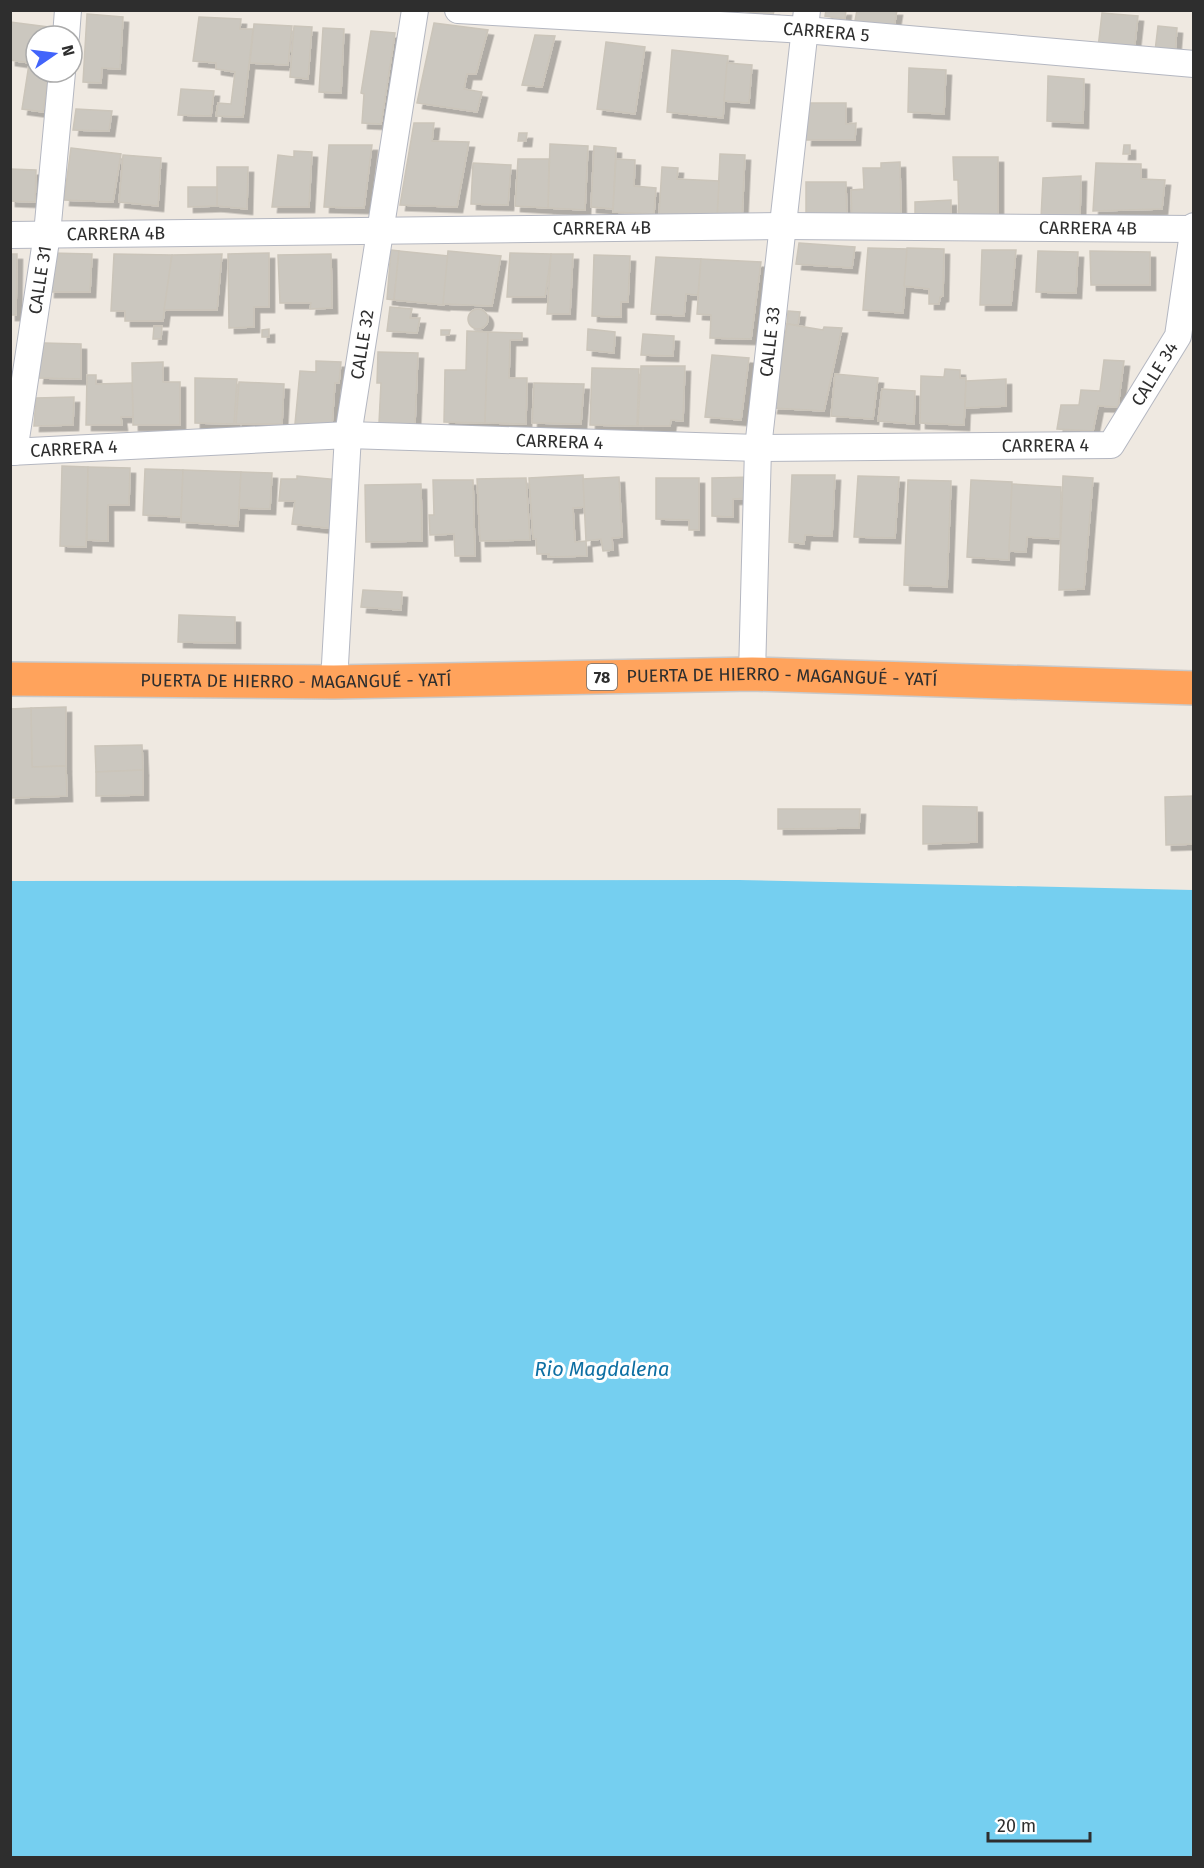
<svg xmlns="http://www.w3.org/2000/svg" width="1204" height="1868" viewBox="0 0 1204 1868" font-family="'Fira Sans',sans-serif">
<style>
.water{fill:#75cff0}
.building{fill:#cbc7bf;stroke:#cbc5ba;stroke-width:1.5;filter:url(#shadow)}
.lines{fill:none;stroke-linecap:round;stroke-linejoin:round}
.street-casing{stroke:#b4b7c1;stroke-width:28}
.highway-casing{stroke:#c9c9c9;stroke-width:36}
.street{stroke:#fff;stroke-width:26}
.highway{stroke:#ffa35c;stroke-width:33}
.labels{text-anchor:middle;stroke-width:6;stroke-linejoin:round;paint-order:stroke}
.shield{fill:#fff;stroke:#6d6d6d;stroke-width:1.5}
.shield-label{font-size:16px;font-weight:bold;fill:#2e2e2e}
.street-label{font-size:18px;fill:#2e2e2e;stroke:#fff}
.water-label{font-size:20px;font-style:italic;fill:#0d6fa3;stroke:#fff}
</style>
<defs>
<filter id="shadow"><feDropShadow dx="5.5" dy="5.5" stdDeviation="0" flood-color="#0004"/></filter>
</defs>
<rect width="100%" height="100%" fill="#efe9e1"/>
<polygon class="water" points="739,880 1193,890 1193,1857 11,1857 11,881"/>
<g class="building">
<polygon points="737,10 774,10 773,16"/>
<polygon points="826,10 846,10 845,19 825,16"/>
<polygon points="857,10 897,10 894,28 855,21"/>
<polygon points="1102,13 1138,16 1134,52 1098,48"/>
<polygon points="87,14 123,17 120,69 102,68 101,83 83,82"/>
<polygon points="199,17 241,19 240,29 253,29 243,117 216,116 218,103 231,104 235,72 216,69 216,63 193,61"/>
<polygon points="10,22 56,28 55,36 36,36 36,64 10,60"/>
<polygon points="434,23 488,30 476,74 467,74 464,89 482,92 477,112 417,103"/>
<polygon points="254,24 292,26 288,65 250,63"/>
<polygon points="294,26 312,27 308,79 290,77"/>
<polygon points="1158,26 1177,28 1175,53 1155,51"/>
<polygon points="323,28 344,29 341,93 319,92"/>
<polygon points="371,31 395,33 381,124 362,123 364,94 361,93"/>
<polygon points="535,35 555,36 542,87 522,85"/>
<polygon points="606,42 645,47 635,114 597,109"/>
<polygon points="672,50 728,56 723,118 667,112"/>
<polygon points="727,63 752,65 749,103 724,101"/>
<polygon points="29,64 36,65 36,72 49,72 43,112 22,109"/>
<polygon points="909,68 946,70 944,114 908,112"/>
<polygon points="1048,76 1084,79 1083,123 1047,121"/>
<polygon points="181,89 214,91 211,116 178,115"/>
<polygon points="809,103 846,103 846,124 856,123 855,140 806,140"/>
<polygon points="76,109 112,111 109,131 73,130"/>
<polygon points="414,123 434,123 432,141 469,142 457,207 400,205"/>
<polygon points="519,133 527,133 526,141 518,141"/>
<polygon points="550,144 588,146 585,210 548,208"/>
<polygon points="329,145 372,145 364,208 324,207"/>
<polygon points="1124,145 1130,145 1130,154 1123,154"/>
<polygon points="594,146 616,148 613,209 591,207"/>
<polygon points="71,148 121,154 113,202 64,200"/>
<polygon points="294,151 312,152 309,207 272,207 278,155 294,157"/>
<polygon points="720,154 745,155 742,219 717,217"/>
<polygon points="123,155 161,158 158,206 119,202"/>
<polygon points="953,157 998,157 998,221 959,220 958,180 954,180"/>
<polygon points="518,159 549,159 548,208 515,206"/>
<polygon points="616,159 635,160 634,186 656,188 654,214 613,212"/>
<polygon points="900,162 901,222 852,222 851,190 864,189 863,168 881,168 881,163"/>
<polygon points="473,163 511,165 508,205 471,204"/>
<polygon points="1096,163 1141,164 1141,179 1165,180 1162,209 1093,211"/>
<polygon points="217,167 248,167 247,209 217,206"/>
<polygon points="662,167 678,168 677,179 719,181 717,217 659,214"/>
<polygon points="10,169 36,170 35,202 10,201"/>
<polygon points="1081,176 1080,217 1041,218 1043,178"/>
<polygon points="806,182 846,182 847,222 806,223"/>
<polygon points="188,187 217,187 217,206 188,207"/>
<polygon points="951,200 951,221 915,222 915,202"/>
<polygon points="799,243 855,247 852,268 796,264"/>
<polygon points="868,248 908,249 903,313 863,310"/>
<polygon points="907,248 944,249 943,296 940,297 939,304 929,304 929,289 904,286"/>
<polygon points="391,250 399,251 394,300 387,299"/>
<polygon points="982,250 1016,250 1011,305 980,305"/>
<polygon points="399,251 448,256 444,305 394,300"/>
<polygon points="448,251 501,256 492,306 443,304"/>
<polygon points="1038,251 1078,252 1076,293 1036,292"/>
<polygon points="1090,251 1150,252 1150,285 1091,285"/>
<polygon points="51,253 92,254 90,292 49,292"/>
<polygon points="269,253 269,307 254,307 254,327 229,328 228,254"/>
<polygon points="510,253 551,254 545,297 507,297"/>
<polygon points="10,254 17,254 16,315 10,315"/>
<polygon points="114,254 172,255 163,321 125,321 125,311 111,311"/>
<polygon points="222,254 217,310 164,310 172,255"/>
<polygon points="331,254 332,308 310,309 311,303 280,303 278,255"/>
<polygon points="551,254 573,254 570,314 547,314"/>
<polygon points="594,255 630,256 628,302 621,302 621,317 592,316"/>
<polygon points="656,257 701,259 698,295 686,294 684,316 651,314"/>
<polygon points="701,259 761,262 751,339 710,338 711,315 697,314"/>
<polygon points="390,307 412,309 410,318 420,318 417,333 387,331"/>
<circle cx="478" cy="319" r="10"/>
<polygon points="788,311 800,312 798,325 787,324"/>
<polygon points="787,324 823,330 824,327 842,328 824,411 772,408"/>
<polygon points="154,326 162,326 161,339 153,339"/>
<polygon points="269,329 269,337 262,337 262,330"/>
<polygon points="588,329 615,332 614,353 587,350"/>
<polygon points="441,330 450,330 449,335 441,335"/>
<polygon points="467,331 488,332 485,423 444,422 445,370 466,370"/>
<polygon points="488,332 522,333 522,340 510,340 509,378 527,378 526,424 485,423"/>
<polygon points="643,334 674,336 673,356 641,355"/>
<polygon points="44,343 81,344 81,379 38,378"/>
<polygon points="378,352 418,353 415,424 379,423 381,383 377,383"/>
<polygon points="712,355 749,358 741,420 705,417"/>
<polygon points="1104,360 1124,361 1118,407 1098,406 1093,431 1057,429 1061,405 1079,405 1081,390 1100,391"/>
<polygon points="316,361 341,362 339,383 335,383 332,425 295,424 300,371 316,372"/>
<polygon points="163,362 163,382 180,382 180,425 133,425 132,363"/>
<polygon points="641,366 685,366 683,421 671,420 670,426 638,426"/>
<polygon points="592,368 639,369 637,426 590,425"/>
<polygon points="945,369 960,370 960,378 966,378 964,425 920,423 921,376 944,377"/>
<polygon points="835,374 878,378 873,419 831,416"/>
<polygon points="87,375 96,375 96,384 132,383 133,417 121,417 122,425 86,425"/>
<polygon points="195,378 237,379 234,424 195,423"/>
<polygon points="1006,379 1006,406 965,408 966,381"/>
<polygon points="239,382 284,384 282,424 236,424"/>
<polygon points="534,383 584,384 581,424 532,423"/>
<polygon points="882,389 915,391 914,424 878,421"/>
<polygon points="74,397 73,425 34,426 36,398"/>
<polygon points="62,466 88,467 86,547 60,546"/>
<polygon points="88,467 130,468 129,505 108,505 108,541 87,540"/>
<polygon points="145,469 183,470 181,517 143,515"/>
<polygon points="183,470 241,472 238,526 181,522"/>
<polygon points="241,472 272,473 270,509 239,508"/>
<polygon points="583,475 585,507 573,508 575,542 586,541 587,556 548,557 549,554 537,554 536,539 533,539 529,478"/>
<polygon points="792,475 835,475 832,536 805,535 804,544 789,542"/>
<polygon points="297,476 340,480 335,529 292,524 295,501 279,501 281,479 297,479"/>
<polygon points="858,476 899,477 895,538 854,537"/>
<polygon points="1063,476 1093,478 1084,589 1059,590"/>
<polygon points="619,477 622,537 612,538 613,550 603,551 601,539 586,541 583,479"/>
<polygon points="753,477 752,498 733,499 733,517 712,516 712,478"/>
<polygon points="526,478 530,540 480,541 477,479"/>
<polygon points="656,478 699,478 699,530 689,530 689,520 656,519"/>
<polygon points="433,480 473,480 475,556 455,556 454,534 430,535 429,515 434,515"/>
<polygon points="908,480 951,481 947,587 904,585"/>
<polygon points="971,480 1012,482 1009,560 967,557"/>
<polygon points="421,484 422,541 366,542 365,485"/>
<polygon points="1012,484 1061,487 1060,539 1027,537 1026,552 1009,551"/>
<polygon points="363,590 402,592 401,610 361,607"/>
<polygon points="179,615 235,617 235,643 178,642"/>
<polygon points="66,707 66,766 32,767 31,708"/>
<polygon points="31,708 32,767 66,766 67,796 10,798 10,709"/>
<polygon points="142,745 143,770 96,772 95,746"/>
<polygon points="143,770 143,795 96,796 96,772"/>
<polygon points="1194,796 1194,844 1166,845 1165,797"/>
<polygon points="923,806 977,807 977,842 923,844"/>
<polygon points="778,809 860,809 859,828 778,829"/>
</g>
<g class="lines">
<defs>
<g id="street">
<path id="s1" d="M458,10L805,30L1194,64"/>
<polyline points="66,36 68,10"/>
<path id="s2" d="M10,235L783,226L1194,229"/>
<path id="s3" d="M10,452L348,435L758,448L1111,445L1178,336L1194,226"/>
<path id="s4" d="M14,452L47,234L62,72"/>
<path id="s5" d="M752,674L758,448L807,10"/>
<path id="s6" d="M334,682L348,435L415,10"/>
</g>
<g id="highway">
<path id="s7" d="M10,679L334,682L752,674L1194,688"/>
</g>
</defs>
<use href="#street" class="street-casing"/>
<use href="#highway" class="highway-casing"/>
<use href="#street" class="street"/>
<use href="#highway" class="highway"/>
</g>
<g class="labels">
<rect class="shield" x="587" y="664" width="30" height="26" rx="4.5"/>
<g class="shield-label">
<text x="602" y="683">78</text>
</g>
<g class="street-label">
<text dy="6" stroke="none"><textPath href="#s1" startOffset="369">CARRERA 5</textPath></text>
<text dy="6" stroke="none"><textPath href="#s2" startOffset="592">CARRERA 4B</textPath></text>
<text dy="6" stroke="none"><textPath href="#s2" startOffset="1078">CARRERA 4B</textPath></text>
<text dy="6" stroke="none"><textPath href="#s2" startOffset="106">CARRERA 4B</textPath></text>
<text dy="6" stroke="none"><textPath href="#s4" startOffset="174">CALLE 31</textPath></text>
<text dy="6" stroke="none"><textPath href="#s5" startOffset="333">CALLE 33</textPath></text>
<text dy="6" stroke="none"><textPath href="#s6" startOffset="339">CALLE 32</textPath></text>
<text dy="6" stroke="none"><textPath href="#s3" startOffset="1185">CALLE 34</textPath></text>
<text dy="6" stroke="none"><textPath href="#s3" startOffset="550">CARRERA 4</textPath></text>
<text dy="6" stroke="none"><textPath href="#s3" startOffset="1036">CARRERA 4</textPath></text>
<text dy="6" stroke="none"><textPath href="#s3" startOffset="64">CARRERA 4</textPath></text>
<text dy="6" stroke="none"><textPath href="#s7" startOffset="772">PUERTA DE HIERRO - MAGANGUÉ - YATÍ</textPath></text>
<text dy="6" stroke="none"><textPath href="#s7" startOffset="286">PUERTA DE HIERRO - MAGANGUÉ - YATÍ</textPath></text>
</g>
<g class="water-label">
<text x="602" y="1376">Rio Magdalena</text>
</g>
</g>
<rect width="1204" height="1868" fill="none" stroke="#2e2e2e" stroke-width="24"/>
<g transform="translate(54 54) rotate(76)"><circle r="28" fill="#ffffff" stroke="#ababab" stroke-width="1.5"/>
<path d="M0-4.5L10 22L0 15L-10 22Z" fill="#4264fb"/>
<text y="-9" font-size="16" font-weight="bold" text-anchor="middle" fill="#2e2e2e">N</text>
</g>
<path d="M988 1832v9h102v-9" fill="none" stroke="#2e2e2e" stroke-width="3"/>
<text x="997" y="1832" font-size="18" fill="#2e2e2e" stroke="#ffffff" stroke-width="4.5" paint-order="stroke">20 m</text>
</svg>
